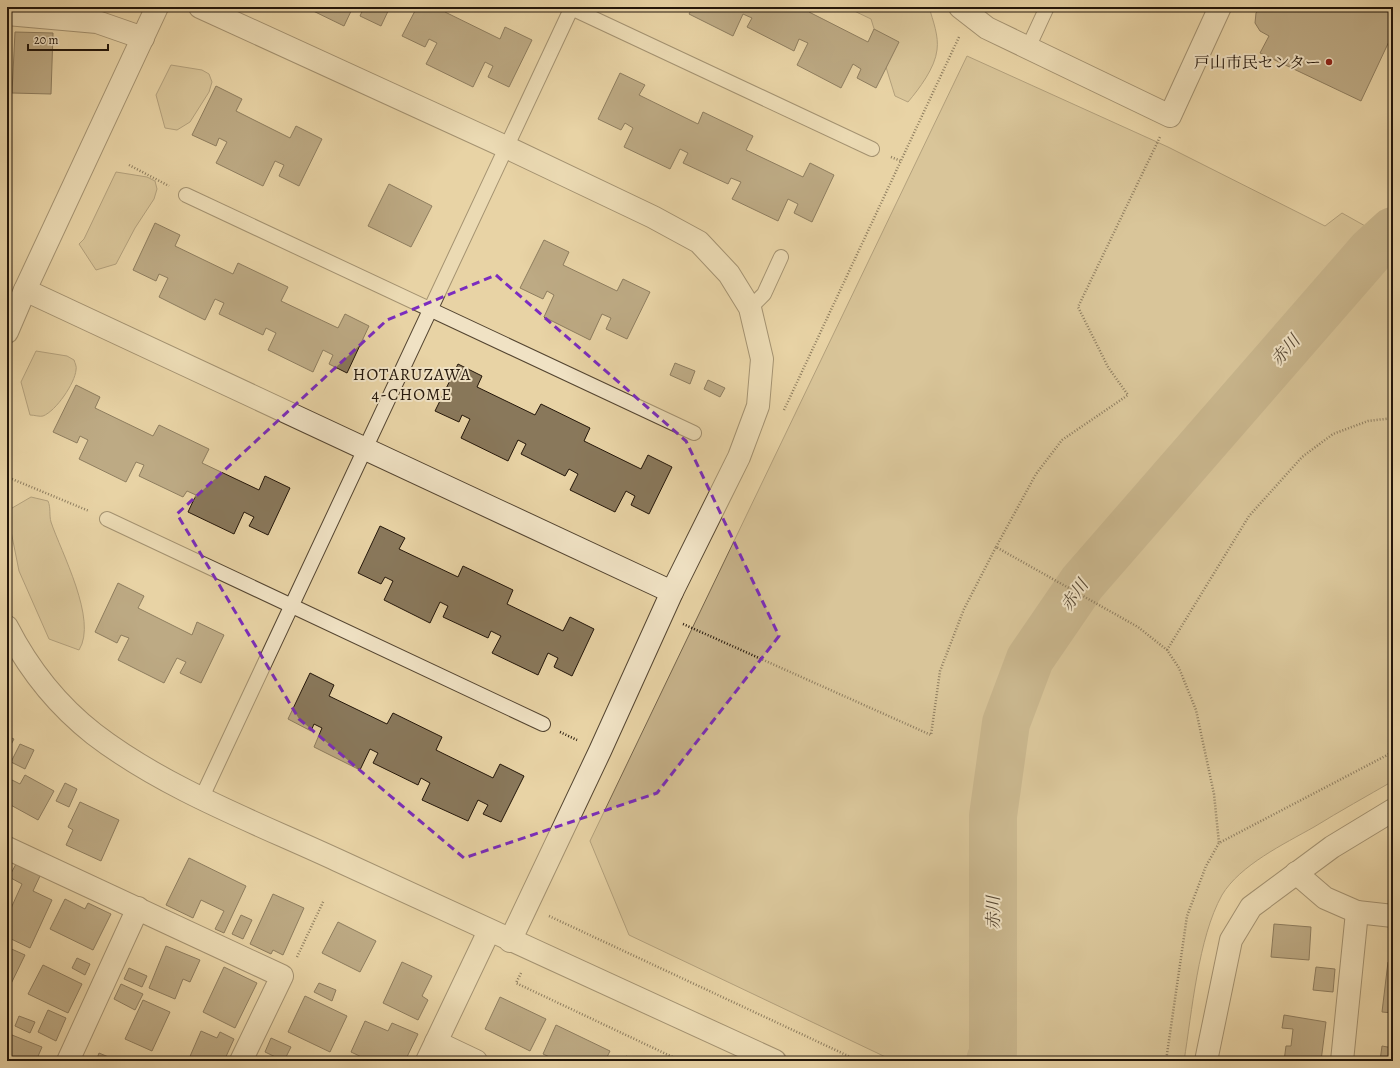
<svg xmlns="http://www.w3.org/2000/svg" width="1400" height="1068" viewBox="0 0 1400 1068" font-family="Alegreya,'Noto Serif JP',serif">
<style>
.green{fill:#c7b38b;stroke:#75644a}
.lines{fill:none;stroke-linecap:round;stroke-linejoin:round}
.river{stroke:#a59370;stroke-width:48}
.building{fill:#89785b;stroke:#23160a}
.service-casing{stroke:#544531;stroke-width:16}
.minor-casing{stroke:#544531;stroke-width:24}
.tertiary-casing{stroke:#544531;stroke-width:24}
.path{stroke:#23160a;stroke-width:2.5;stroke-dasharray:1 2;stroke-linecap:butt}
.service{stroke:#f0e2c4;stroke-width:14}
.minor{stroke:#f0e2c4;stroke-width:22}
.tertiary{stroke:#f0e2c4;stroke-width:22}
.marked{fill:none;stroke:#7b2cbf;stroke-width:3;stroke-dasharray:8 5;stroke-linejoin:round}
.poi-dot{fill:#8f2418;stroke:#f0e2c4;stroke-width:1.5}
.labels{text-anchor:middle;stroke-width:4;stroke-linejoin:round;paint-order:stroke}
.poi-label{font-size:16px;fill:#23160a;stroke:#f0e2c4;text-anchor:end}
.water-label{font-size:17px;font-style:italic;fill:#574833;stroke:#f0e2c4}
.neighbourhood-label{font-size:17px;letter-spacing:1px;fill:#23160a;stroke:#f0e2c4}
</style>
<rect width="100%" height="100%" fill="#e8d3a5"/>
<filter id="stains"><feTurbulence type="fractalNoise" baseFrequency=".005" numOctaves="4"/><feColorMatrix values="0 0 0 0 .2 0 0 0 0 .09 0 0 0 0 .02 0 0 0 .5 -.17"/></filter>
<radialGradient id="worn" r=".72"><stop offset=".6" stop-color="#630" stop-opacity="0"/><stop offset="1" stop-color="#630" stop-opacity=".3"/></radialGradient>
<g class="green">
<path d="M832,7H929C933,21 939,36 937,50C935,68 919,89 908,102L895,96L871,19L848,8Z"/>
<path d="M967,56L1168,147L1325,226L1342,213L1367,227L1393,239V781C1367,796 1340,811 1314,827C1284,844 1240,865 1222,895C1198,938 1192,1012 1184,1061H894L629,935L590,841Z"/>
<polygon points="171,65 202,70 209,74 212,82 209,92 190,122 177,130 165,128 156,95"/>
<polygon points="116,172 147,177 155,181 157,189 154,199 135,228 116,264 96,270 79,244 84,239"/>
<path d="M36,351L67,356L74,360C75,363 77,367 76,370C75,383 56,411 43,416C40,417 34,415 30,415L21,382Z"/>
<path d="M31,497L48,501C51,508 49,515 51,522C61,552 98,620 79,650L49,639L19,571L7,511Z"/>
</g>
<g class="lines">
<polyline class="river" points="990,1061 993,1053 993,816 1006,723 1030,659 1082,583 1371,251 1393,231"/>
</g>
<g class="building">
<polygon points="305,7 353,7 344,26"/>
<polygon points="364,7 390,7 381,26 360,16"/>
<polygon points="417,7 448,7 445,12 500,39 505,27 532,40 509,87 488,77 493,66 485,62 473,87 426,64 437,43 429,39 425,47 402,36"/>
<polygon points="693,7 811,7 809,12 868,42 874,29 899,42 876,88 857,78 861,69 853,64 841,88 797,65 808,43 799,39 794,51 747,27 752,18 743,14 733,36 689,14"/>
<polygon points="1260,7 1393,7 1393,33 1361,101 1260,53 1269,36 1260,31 1255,23 1256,13"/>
<polygon points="15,32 53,33 51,94 12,93"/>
<polygon points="620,73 645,85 639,95 698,124 703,112 753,136 746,150 803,177 810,163 834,175 812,222 794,213 798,204 788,199 778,221 732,199 741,182 731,178 728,184 683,163 688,153 680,149 670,169 624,147 633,128 625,123 621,130 598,119"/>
<polygon points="216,86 242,99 236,111 290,138 296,126 322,139 299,186 279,176 284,165 275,161 263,186 216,163 227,142 219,138 216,146 192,135"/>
<polygon points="389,184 432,206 411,247 368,226"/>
<polygon points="155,223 180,235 175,246 233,274 238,263 288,287 281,301 338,328 345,314 369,326 347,373 329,364 333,355 323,350 313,372 268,350 276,333 266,328 263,335 219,314 224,303 215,299 205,320 159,297 168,278 159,274 156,281 133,270"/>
<polygon points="544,240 569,252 563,265 617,291 623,279 650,292 627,339 606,329 611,318 602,314 590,340 544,317 554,295 547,291 543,299 520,288"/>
<polygon points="675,363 695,371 690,384 670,375"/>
<polygon points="458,364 482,376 477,387 535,415 541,404 590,428 584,441 641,469 648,455 672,467 649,514 631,505 635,496 626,491 615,512 570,490 578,474 569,469 565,476 521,454 526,444 518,440 508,461 461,438 470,419 462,415 459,422 435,411"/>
<polygon points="708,380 725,388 720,397 704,389"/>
<polygon points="76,385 100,397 95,408 153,436 159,425 209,449 202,463 259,490 265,476 290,488 268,535 249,526 254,517 244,512 234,534 188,512 196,495 187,491 183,497 139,476 144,465 136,462 126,482 79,459 88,440 80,436 77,443 53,432"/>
<polygon points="380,526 405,538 399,549 458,577 463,566 513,590 507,604 563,631 570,617 594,629 572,676 554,667 558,658 548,653 538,675 492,653 501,636 491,631 488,638 443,617 448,606 440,602 430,623 384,600 393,581 385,577 381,584 358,573"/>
<polygon points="118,583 144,596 138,608 192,635 197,622 224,635 201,683 180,673 186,662 177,658 164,683 118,660 129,638 121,635 117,643 95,632"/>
<polygon points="310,673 334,685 329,696 387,724 393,713 442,737 436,750 493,778 500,764 524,776 501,822 483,814 488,805 478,800 468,821 422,800 430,783 421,778 418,785 373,763 378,753 370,749 360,770 314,747 322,728 314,724 311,731 288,719"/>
<polygon points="7,736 14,739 7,752"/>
<polygon points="20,744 34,750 25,769 11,762"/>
<polygon points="25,775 54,791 38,820 7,803 7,785 10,779 20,784"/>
<polygon points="65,783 77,789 69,807 56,801"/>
<polygon points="80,802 119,820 101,861 66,845 73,830 68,827"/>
<polygon points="189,858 246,886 224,933 215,929 224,911 201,900 193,918 166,905"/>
<polygon points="16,864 40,876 33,891 52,900 30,948 7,937 7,917 22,884 9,877"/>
<polygon points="273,894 304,908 283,955 273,950 271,954 250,944"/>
<polygon points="65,899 85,909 88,903 111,914 93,950 50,929"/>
<polygon points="241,915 252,920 243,939 232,934"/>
<polygon points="338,922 376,941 360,972 322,953"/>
<polygon points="1274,924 1311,927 1309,960 1271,957"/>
<polygon points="166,946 200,960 190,982 183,979 175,999 149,988"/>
<polygon points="7,947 25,955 7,992"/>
<polygon points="77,958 90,964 85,975 72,968"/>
<polygon points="402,962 432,976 422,996 428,1000 418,1020 383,1003"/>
<polygon points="1388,962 1393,962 1393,1013 1382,1012"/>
<polygon points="43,965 82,984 68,1013 28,994"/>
<polygon points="224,967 257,983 235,1028 203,1012"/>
<polygon points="1316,967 1335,969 1333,992 1313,990"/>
<polygon points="129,968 147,976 142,987 124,979"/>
<polygon points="319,983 336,990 332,1001 314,992"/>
<polygon points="121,984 143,994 135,1010 114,999"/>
<polygon points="305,996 347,1016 330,1052 288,1032"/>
<polygon points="500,997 546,1019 530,1051 485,1029"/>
<polygon points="143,1000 170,1012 152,1051 125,1039"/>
<polygon points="48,1010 66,1018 56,1041 38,1032"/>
<polygon points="1284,1015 1326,1022 1321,1061 1284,1061 1286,1046 1291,1046 1293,1029 1282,1028"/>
<polygon points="19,1016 35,1022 30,1033 15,1026"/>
<polygon points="365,1021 388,1031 392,1023 418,1034 405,1061 370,1061 351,1052"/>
<polygon points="556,1025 610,1051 605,1061 558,1061 543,1054"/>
<polygon points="201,1031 217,1038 220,1032 234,1039 224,1061 188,1061"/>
<polygon points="7,1033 42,1047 36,1061 7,1061"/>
<polygon points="271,1038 291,1047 284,1061 265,1052"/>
<polygon points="1382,1046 1393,1048 1393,1061 1380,1061"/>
<polygon points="99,1053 118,1061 96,1061"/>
<polygon points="626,1056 636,1061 624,1061"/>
</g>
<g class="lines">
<defs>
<g id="service">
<polyline points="569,7 872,149"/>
<polyline points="1028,48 1047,7"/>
<polyline points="186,195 694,433"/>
<polyline points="750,308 764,294 781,257"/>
<polyline points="107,519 543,724"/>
<polyline points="202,797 572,7"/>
</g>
<g id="minor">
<polyline points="200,7 506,147 653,217 699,242 729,274 750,308 762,359 758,406 739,457 672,592 600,751 510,941"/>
<polyline points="960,7 987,28 1170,116 1220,7"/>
<polyline points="7,14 97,22 143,38"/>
<polyline points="25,290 672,592"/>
<polyline points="7,848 282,976 241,1061"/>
<polyline points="1296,873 1325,898 1357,912 1393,916"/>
<polyline points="436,1042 476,1061"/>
<polyline points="68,1061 138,908"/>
<polyline points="427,1061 489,931"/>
<polyline points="1206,1061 1231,940 1251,907 1332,847 1393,810"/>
<polyline points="1342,1061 1357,912"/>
</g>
<g id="tertiary">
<polyline points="7,332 25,290 157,7"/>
<path d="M7,627C28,668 57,705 94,734C164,788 257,823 337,860C483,928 629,995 775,1061"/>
</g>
</defs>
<use href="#service" class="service-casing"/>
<use href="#minor" class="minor-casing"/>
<use href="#tertiary" class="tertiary-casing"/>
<g class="path">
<polyline points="891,157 901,161"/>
<polyline points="129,165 169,186"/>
<polyline points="784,410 959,37"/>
<polyline points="12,479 89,511"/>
<polyline points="996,547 1036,474 1062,440 1128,395 1108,367 1078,307 1160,137"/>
<polyline points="683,624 931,735 940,671 964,609 996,547 1138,627 1167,650 1179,668 1196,710 1214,794 1219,843"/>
<polyline points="1167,650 1249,516 1302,457 1333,434 1368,421 1393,418"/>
<polyline points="560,732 577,740"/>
<polyline points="549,916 859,1061"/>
<polyline points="297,957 324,900"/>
<polyline points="521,973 516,983 681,1061"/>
<polyline points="1166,1061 1187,916 1206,866 1219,843 1393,752"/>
</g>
<use href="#service" class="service"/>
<use href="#minor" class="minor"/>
<use href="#tertiary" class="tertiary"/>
</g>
<path d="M0 0H1400V1068H0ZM496,275L686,441L779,636L657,793L464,858L299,719L177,514L387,320Z" fill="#e8d3a5" fill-opacity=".55" fill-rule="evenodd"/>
<path class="marked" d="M496,275L686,441L779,636L657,793L464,858L299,719L177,514L387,320Z"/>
<circle class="poi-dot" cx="1329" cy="62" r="4"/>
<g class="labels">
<g class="poi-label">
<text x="1321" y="68">戸山市民センター</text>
</g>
<g class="water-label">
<text transform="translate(1285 350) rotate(-49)" y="6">赤川</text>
<text transform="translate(1074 595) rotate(-55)" y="6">赤川</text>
<text transform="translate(993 913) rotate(-90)" y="6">赤川</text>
</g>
<g class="neighbourhood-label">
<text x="412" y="380">HOTARUZAWA<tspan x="412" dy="20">4-CHOME</tspan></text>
</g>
</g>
<rect width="1400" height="1068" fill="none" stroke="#e8d3a5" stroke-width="24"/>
<rect x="8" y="8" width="1384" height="1052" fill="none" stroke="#23160a" stroke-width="2"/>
<rect x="12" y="12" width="1376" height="1044" fill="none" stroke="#23160a"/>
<path d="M28 44v6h80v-6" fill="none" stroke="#23160a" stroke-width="2"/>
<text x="34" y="44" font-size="12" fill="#23160a" stroke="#f0e2c4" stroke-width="3" paint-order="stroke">20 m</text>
<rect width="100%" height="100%" filter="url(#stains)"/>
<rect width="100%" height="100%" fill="url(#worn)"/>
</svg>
